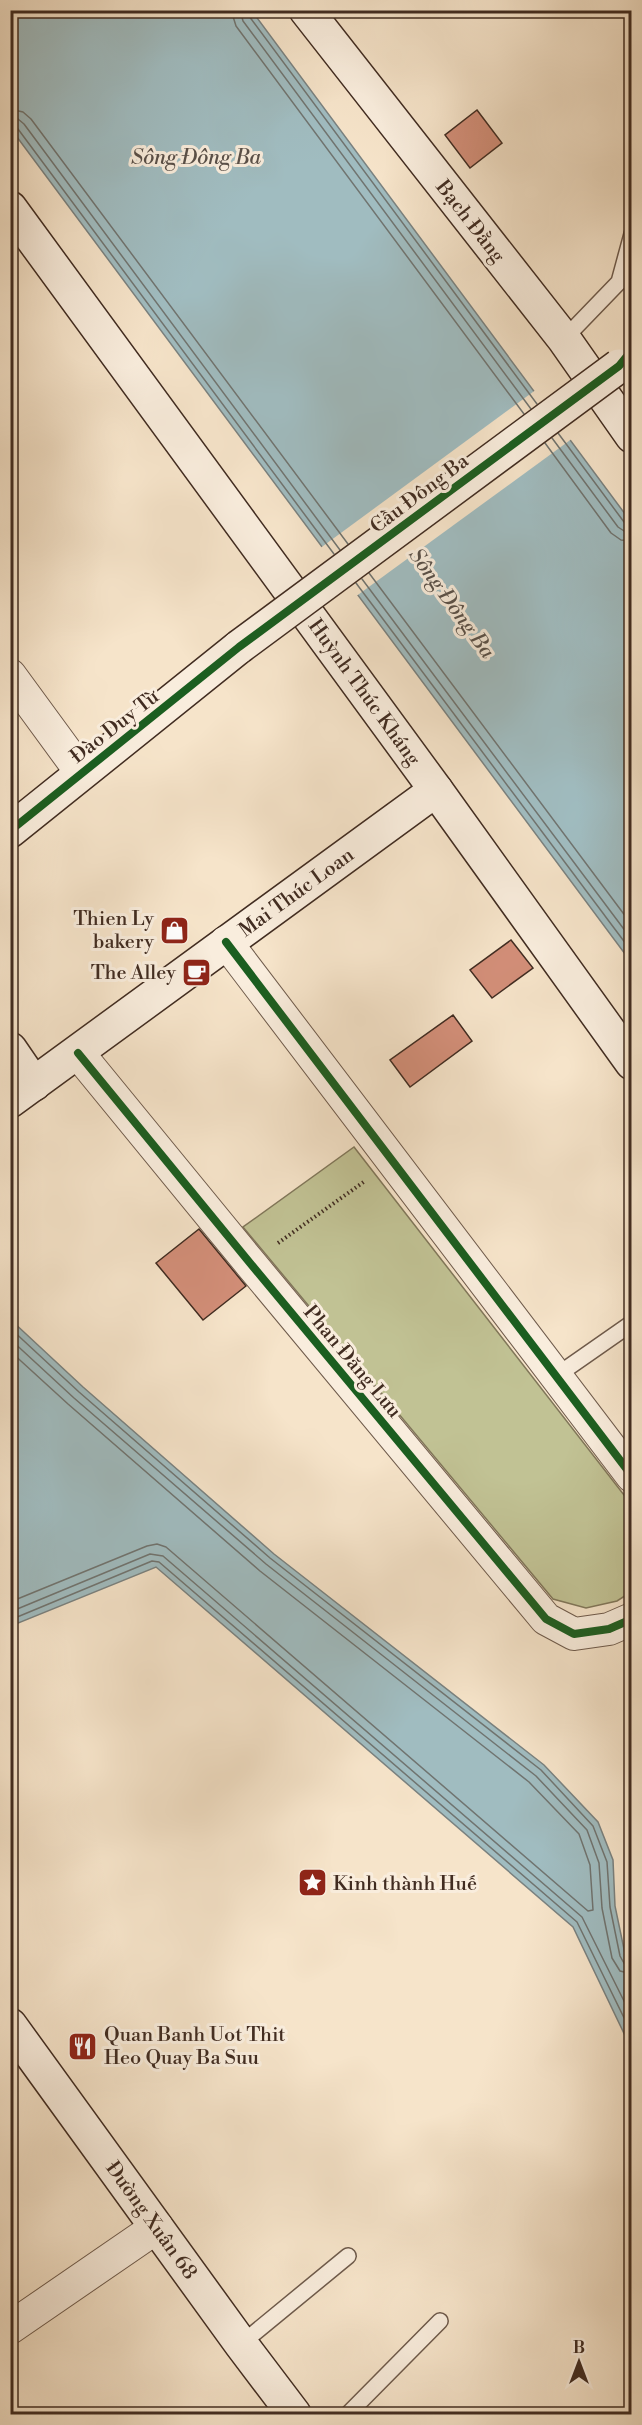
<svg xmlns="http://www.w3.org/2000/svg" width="642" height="2425" viewBox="0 0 642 2425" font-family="'Libre Bodoni',serif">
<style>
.green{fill:#c1c294;stroke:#81775a;stroke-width:1.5}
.water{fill:#a0bcc0;stroke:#7a8280;stroke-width:1.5}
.pier{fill:#f6e4ca}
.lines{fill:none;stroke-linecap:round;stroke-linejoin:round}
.shore{stroke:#707470;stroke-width:1.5}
.building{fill:#d28e78;stroke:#412c21;stroke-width:1.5}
.lane-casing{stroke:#6e5a4b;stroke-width:18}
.street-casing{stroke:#6e5a4b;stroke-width:34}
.secondary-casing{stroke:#412c21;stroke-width:36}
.path{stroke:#412c21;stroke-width:4;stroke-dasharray:1.5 3;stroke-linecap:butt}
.lane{stroke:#f9eddd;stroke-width:15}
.street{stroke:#f9eddd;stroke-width:32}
.secondary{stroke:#f9eddd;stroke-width:33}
.secondary-bridge-casing{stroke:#412c21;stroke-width:36;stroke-linecap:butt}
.secondary-bridge{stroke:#f9eddd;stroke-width:33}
.cycleway-casing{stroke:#f9eddd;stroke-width:11}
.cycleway{stroke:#1b5e20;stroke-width:8}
.labels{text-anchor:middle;stroke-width:6;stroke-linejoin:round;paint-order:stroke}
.street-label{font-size:20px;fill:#412c21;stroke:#f9eddd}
.poi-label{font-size:20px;fill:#412c21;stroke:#f9eddd;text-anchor:end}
.water-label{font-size:21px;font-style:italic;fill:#595049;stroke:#f9eddd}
</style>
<rect width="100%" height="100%" fill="#f6e4ca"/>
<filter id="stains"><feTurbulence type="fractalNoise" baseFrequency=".00333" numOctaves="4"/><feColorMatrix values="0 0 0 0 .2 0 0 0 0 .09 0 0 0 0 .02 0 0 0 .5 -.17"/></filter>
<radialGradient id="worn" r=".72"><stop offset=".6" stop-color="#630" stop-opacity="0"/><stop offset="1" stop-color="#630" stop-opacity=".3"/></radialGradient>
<polygon class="green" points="354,1147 631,1504 631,1592 617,1601 586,1608 553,1599 243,1227"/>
<g class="water">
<polygon points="11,11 252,11 631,522 631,962 11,129"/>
<polygon points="11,1320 83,1387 274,1554 544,1765 598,1822 613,1860 615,1906 625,1954 631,1966 631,2048 573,1927 156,1567 11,1626"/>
</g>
<polygon class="pier" points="537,389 573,438 355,597 319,549"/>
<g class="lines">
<g class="shore">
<polyline points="231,10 236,26 524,414"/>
<polyline points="240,10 243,21 531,409"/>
<polyline points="248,10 249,16 537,404"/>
<polyline points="10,109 23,112 31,119 348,544"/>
<polyline points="10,118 18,119 24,124 340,550"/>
<polyline points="10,126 18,129 334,554"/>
<polyline points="558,433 624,522 632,525"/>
<polyline points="552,438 618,527 624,531 632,532"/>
<polyline points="545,443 611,533 621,540 632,541"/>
<polyline points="369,573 632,925"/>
<polyline points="362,579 632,940"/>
<polyline points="356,583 632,952"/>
<polyline points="10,1328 79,1392 270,1558 541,1770 593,1826 607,1862 610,1907 620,1956 625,1965 632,1967"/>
<polyline points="10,1339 74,1398 266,1564 536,1776 587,1830 599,1863 602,1908 612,1958 620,1971 632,1974"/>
<polyline points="10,1351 68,1404 260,1571 529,1782 579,1834 590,1865 593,1910 588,1911 166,1547 157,1544 147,1546 10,1602"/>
<polyline points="10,1612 150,1554 163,1556 582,1917 632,2017"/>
<polyline points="10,1620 152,1561 159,1562 577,1922 632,2034"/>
</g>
</g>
<g class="building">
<polygon points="477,110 502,143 470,168 445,135"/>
<polygon points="511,940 533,968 492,998 470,970"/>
<polygon points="453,1015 472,1041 410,1087 390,1060"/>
<polygon points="199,1229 246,1286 203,1320 156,1263"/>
</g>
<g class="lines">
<defs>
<g id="lane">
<polyline points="564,339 619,282 632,234"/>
<polyline points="556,1376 632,1323"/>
<polyline points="241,2344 348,2256"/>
<polyline points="348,2414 440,2321"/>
</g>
<g id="street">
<polyline points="10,675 81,772"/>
<polyline points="226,942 632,1476"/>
<polyline points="78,1053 250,1263 546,1619 574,1634 609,1629 632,1619"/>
<polyline points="10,2328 157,2227"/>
</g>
<g id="secondary">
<polyline points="306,10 564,339 632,436"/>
<polyline points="10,208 436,790 632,1063"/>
<polyline points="10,831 239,647"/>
<polyline points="10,1049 34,1084"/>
<polyline points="10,1101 436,790"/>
<polyline points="10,2025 241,2344 294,2414"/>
</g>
</defs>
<use href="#lane" class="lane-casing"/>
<use href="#street" class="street-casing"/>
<use href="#secondary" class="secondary-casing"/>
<polyline class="path" points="278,1243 365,1181"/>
<use href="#lane" class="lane"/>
<use href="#street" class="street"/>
<use href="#secondary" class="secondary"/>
<defs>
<polyline id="secondary-bridge" points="239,647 619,366"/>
</defs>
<use href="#secondary-bridge" class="secondary-bridge-casing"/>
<use href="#secondary-bridge" class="secondary-bridge"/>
<defs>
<g id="cycleway">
<polyline points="10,831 239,647 619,366 632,350"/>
<polyline points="226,942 632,1476"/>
<polyline points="78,1053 250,1263 546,1619 574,1634 609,1629 632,1619"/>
</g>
</defs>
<use href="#cycleway" class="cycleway-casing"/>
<use href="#cycleway" class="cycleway"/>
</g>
<defs>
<symbol id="shop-square" viewBox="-11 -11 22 22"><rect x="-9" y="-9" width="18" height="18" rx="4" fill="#8f2418" stroke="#f9eddd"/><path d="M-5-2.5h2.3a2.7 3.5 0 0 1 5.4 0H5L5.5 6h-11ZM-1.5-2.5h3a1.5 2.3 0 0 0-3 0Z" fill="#fff"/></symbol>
<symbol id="cafe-square" viewBox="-11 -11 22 22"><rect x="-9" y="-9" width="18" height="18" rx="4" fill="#8f2418" stroke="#f9eddd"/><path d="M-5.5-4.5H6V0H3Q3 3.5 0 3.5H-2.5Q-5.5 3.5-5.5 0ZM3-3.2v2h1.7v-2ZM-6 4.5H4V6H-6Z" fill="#fff"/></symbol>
<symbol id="sight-square" viewBox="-11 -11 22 22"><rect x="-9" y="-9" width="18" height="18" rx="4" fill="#8f2418" stroke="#f9eddd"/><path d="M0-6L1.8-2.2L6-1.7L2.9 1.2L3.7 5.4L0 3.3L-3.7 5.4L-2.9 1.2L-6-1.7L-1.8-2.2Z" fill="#fff"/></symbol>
<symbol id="restaurant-square" viewBox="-11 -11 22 22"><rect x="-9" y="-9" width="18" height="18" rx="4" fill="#8f2418" stroke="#f9eddd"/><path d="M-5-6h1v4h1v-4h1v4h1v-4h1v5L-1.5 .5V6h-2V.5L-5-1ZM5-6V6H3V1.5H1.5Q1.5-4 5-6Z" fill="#fff"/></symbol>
</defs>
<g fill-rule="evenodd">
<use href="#shop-square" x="158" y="914" width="33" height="33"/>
<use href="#cafe-square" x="180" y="956" width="33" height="33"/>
<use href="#sight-square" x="296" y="1866" width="33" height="33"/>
<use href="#restaurant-square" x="66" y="2030" width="33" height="33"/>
</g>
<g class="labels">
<g class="street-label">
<text transform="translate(471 221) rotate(52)" y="7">Bạch Đằng</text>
<text transform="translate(419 493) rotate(-37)" y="7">Cầu Đông Ba</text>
<text transform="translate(365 692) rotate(54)" y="7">Huỳnh Thúc Kháng</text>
<text transform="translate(114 726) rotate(-38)" y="7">Đào Duy Từ</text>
<text transform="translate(296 892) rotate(-36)" y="7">Mai Thúc Loan</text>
<text transform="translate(353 1361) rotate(50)" y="7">Phan Đăng Lưu</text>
<text transform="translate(152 2220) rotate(54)" y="7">Đường Xuân 68</text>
</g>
<g class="poi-label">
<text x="154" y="925">Thien Ly<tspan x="154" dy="23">bakery</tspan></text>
<text x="176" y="979">The Alley</text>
<text x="333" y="1890" text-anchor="start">Kinh thành Huế</text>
<text x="104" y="2041" text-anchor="start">Quan Banh Uot Thit<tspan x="104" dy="23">Heo Quay Ba Suu</tspan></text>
</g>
<g class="water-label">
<text x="196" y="164">Sông Đông Ba</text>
<text transform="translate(452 603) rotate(54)" y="7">Sông Đông Ba</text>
</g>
</g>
<rect width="642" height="2425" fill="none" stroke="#f6e4ca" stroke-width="36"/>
<rect x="12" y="12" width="618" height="2401" fill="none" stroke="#412c21" stroke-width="3"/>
<rect x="18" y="18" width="606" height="2389" fill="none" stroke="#412c21" stroke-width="1.5"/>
<g transform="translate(579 2362)" stroke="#f9eddd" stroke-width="4.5" paint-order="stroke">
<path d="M0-4.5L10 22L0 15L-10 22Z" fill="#412c21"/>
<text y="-9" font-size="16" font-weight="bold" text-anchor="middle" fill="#412c21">B</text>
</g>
<rect width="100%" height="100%" filter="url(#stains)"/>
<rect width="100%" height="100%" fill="url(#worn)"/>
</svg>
